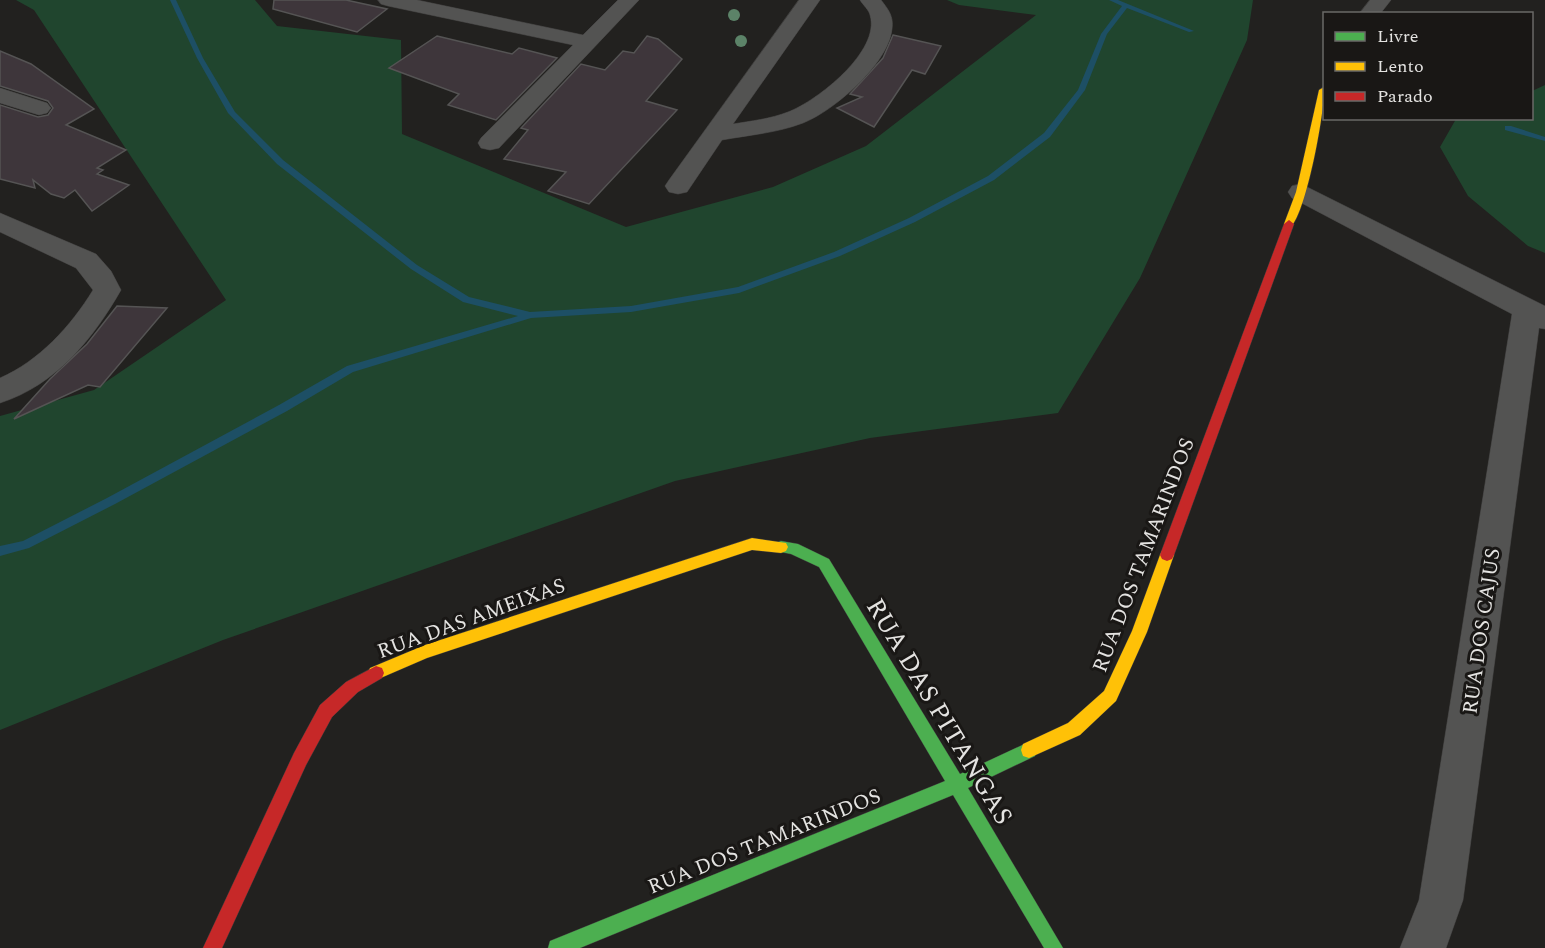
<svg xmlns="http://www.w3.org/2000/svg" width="1545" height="948" viewBox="0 0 1545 948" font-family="Spectral,serif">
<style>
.green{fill:#20452e}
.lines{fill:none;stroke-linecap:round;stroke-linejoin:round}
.stream{fill:#1d4f65;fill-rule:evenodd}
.building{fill:#3e363b;stroke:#555454;stroke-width:1.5}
.street-casing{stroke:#3e3d3c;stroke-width:1}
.fast-casing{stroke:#3e3d3c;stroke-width:1}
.slow-casing{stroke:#3e3d3c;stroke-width:1}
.jam-casing{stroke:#3e3d3c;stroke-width:1}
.street{fill:#535352;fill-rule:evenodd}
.fast{fill:#4caf50;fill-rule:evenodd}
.slow{fill:#ffc107;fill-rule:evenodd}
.jam{fill:#c62828;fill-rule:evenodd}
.tree{fill:#5c8368}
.labels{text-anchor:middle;stroke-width:6;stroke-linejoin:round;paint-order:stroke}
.street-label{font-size:21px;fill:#e4e3e1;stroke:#191715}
.near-street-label{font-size:26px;fill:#e4e3e1;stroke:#191715}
</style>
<rect width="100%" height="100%" fill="#22211f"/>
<g class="green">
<polygon points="16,0 255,0 277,26 401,40 402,134 626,227 773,187 866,146 1036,15 959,5 947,0 1253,0 1247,40 1140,278 1058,413 870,438 675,481 223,640 0,730 0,416 94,390 226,300 34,10"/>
<polygon points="1545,85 1545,253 1528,246 1468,196 1440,147 1456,119 1532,118 1532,91"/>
</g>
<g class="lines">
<g class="stream">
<polygon points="170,0 176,0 203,58 235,112 283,160 417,265 469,297 530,312 631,306 738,287 834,252 909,218 988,176 1044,133 1078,90 1101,34 1122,6 1109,0 1118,0 1194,31 1189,32 1127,8 1107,34 1085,90 1050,137 994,180 915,222 840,256 739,293 631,312 531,318 353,372 287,411 115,504 29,548 0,556 0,546 23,541 107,498 279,405 347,366 518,316 463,302 411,269 277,164 228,113 197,58"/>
<polygon points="1505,126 1511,126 1545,137 1545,141 1505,130"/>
</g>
</g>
<g class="building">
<polygon points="274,0 346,0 387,9 357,32 273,9"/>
<polygon points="893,35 941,46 925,74 912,70 874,127 837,108 862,97 850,94 883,58"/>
<polygon points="437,36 512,54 519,48 557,58 496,120 448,105 459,94 389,68"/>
<polygon points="647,36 658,39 682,59 646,101 677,110 589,204 548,191 566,172 504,159 528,130 521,128 581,64 605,70 623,51 634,53"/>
<polygon points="0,51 31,64 94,109 66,125 126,150 97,168 103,170 97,174 129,185 92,211 75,190 64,198 51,194 33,180 35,188 0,179 0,105 38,117 48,115 53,108 48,101 0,86"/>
<polygon points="117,306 167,308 100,387 88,385 14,419 50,379 87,344"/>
</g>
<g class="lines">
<defs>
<g id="street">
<polygon points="378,0 417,0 583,35 618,0 639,0 499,148 490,150 481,148 478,143 481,138 573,45 388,6 381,4"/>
<path d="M799,0H820L733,124C751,121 770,119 788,112C817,101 881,51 870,15C869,10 863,5 860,0H881C888,9 894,16 892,29C889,63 834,111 803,123C777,133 749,135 722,140L687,192L678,194L669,192L665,186L669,180Z"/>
<polygon points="1370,0 1391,0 1380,14 1359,14"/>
<polygon points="0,88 47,103 51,108 47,113 39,115 0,103"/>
<polygon points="1301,184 1545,306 1545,329 1539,328 1463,900 1446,948 1400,948 1419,900 1512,314 1292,198 1288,192 1292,186"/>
<path d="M0,213L96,254L111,271L121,290C93,339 56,385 0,403V378C39,361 71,326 93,290L76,268L0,232Z"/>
</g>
<polygon id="fast" points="781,541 798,544 829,559 960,774 1029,742 1035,744 1037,750 1035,756 968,788 1063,948 1044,948 953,795 580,948 548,948 550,941 945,781 819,567 791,554 776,551 774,547 776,543"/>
<g id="slow">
<path d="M1324,87C1326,107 1305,221 1289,228L1284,224L1296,192L1319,90Z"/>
<polygon points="752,538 786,543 788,547 786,551 781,553 752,550 427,658 376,680 370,678 368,673 370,668 425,645"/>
<polygon points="1167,549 1172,551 1174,555 1147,632 1116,701 1080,735 1029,758 1023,756 1021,750 1023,744 1068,723 1104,691 1132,631 1160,555 1162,551"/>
</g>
<g id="jam">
<polygon points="1289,220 1294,224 1174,555 1172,559 1167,561 1162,559 1160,555 1284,224"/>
<polygon points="376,666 382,668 384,673 382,678 358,692 332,717 306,765 222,948 203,948 294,753 320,705 346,682"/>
</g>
</defs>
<use href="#street" class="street-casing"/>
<use href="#fast" class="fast-casing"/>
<use href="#slow" class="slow-casing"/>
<use href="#jam" class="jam-casing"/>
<use href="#street" class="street"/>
<use href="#fast" class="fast"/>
<use href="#slow" class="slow"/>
<use href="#jam" class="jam"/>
</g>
<g class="tree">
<circle cx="734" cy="15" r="6"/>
<circle cx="741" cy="41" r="6"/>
</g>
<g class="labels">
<g class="street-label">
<text transform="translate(1143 555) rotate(-69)" y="7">RUA DOS TAMARINDOS</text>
<text transform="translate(471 618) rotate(-20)" y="7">RUA DAS AMEIXAS</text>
<text transform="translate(1481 631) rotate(-82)" y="7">RUA DOS CAJUS</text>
<text transform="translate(764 841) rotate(-22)" y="7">RUA DOS TAMARINDOS</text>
</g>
<g class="near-street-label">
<text transform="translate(940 711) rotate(59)" y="9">RUA DAS PITANGAS</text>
</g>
</g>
<rect x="1323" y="12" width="210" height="108" fill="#191715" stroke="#6a6967" stroke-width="1.5"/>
<rect x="1335" y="32" width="30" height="9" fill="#4caf50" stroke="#6a6967" stroke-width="1.5"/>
<text x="1377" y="42" font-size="18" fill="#e4e3e1">Livre</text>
<rect x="1335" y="62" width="30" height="9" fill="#ffc107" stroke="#6a6967" stroke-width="1.5"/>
<text x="1377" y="72" font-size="18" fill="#e4e3e1">Lento</text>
<rect x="1335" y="92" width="30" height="9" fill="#c62828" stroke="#6a6967" stroke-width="1.5"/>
<text x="1377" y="102" font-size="18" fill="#e4e3e1">Parado</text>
</svg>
